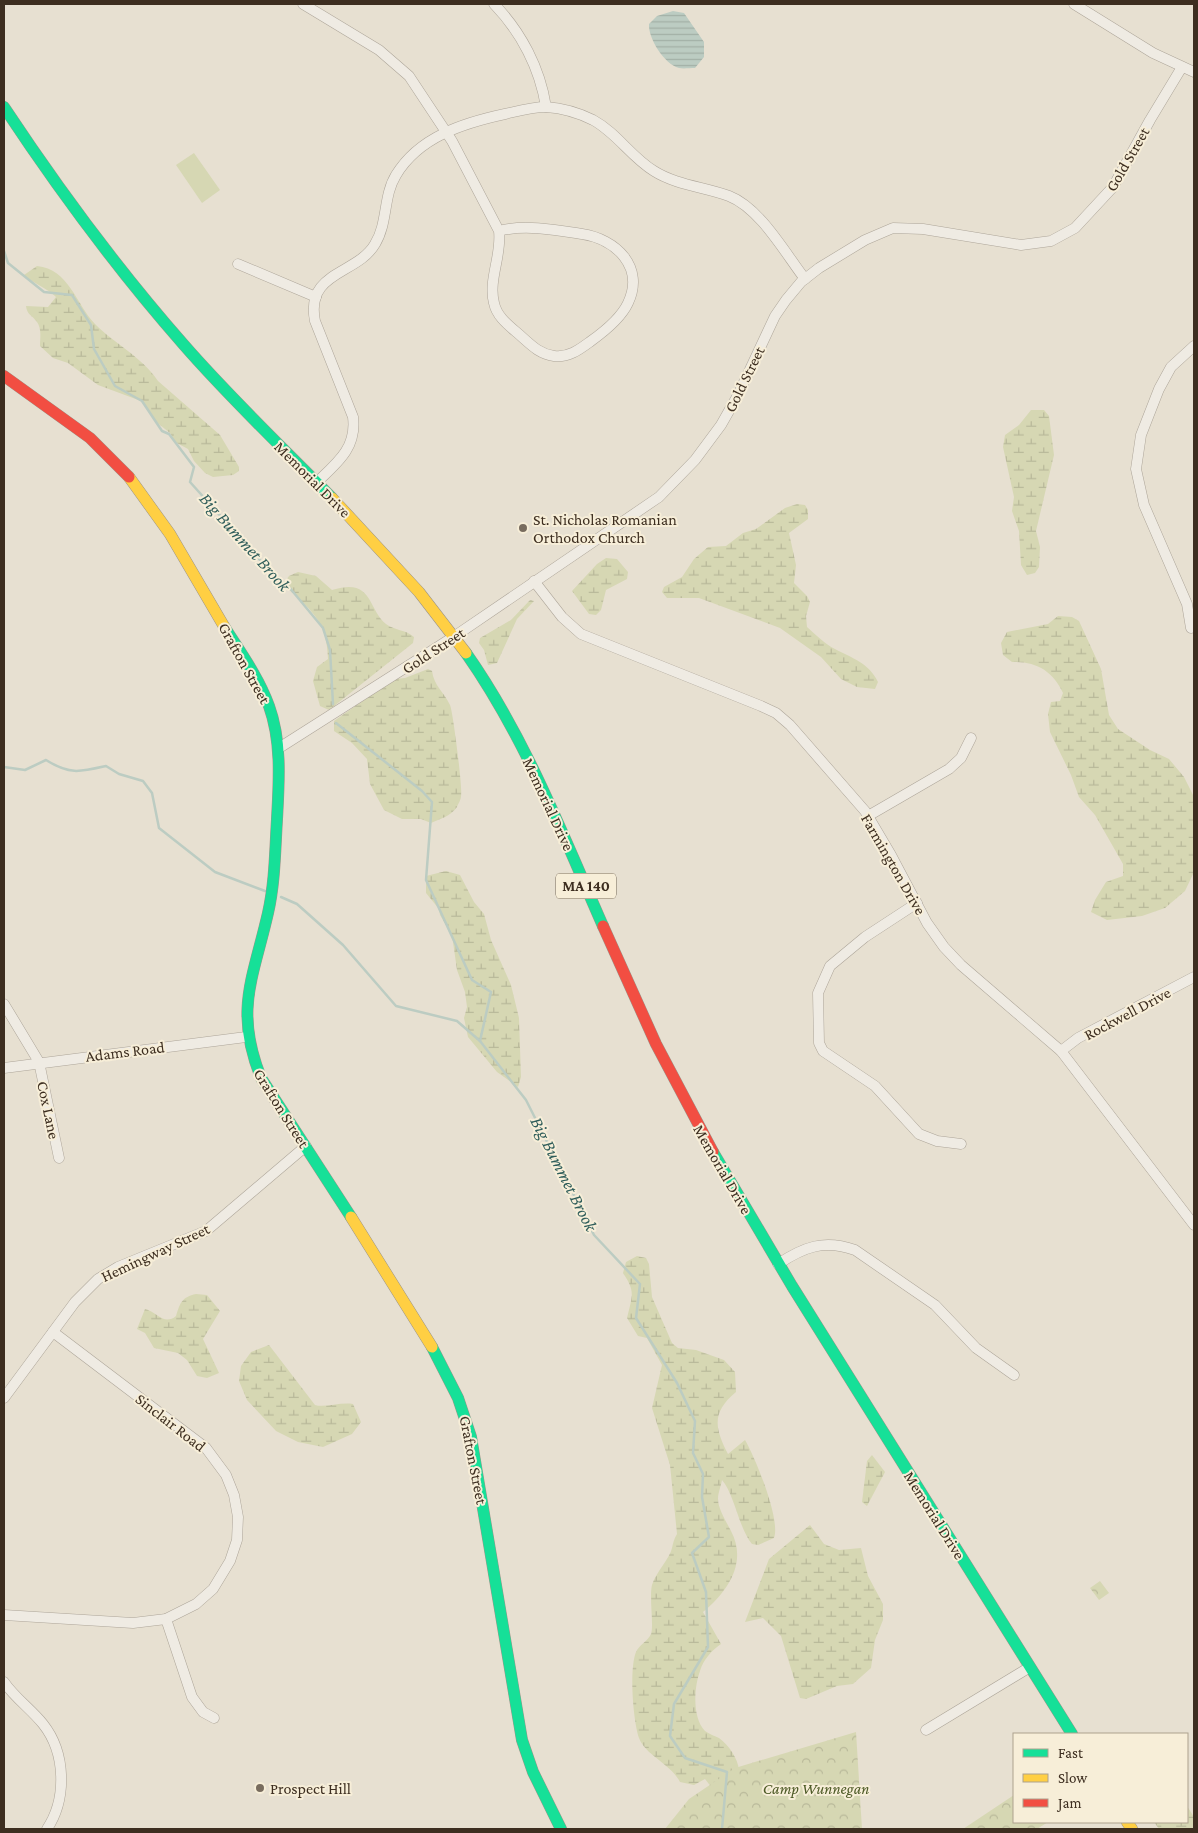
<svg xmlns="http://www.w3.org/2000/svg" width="1198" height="1833" viewBox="0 0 1198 1833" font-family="'Crimson Pro',serif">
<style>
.green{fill:#d6d7b3}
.wetland{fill:url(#wetland-marsh)}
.park{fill:url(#park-crowns)}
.water{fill:url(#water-rules)}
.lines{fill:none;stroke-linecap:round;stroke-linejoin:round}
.stream{stroke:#bcccc2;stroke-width:2.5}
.street-casing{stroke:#ada599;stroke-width:11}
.fast-casing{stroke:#9c958a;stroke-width:12}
.slow-casing{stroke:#9c958a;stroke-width:12}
.jam-casing{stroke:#9c958a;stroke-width:12}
.street{stroke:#efebe3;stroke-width:10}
.fast{stroke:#16e098;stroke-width:11}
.slow{stroke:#ffcf43;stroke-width:11}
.jam{stroke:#f24e42;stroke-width:11}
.poi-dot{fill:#786c5e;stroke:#f7eed8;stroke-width:2}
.labels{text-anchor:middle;stroke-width:4;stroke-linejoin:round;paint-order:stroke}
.shield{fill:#f7eed8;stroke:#756857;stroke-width:1}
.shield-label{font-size:15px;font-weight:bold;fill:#3d2e20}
.street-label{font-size:16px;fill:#3d2e20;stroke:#f7eed8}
.poi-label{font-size:16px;fill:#3d2e20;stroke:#f7eed8;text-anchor:start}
.park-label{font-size:16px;font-style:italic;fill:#4d5a26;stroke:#f7eed8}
.water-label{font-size:18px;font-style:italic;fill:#2f5d5a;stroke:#f7eed8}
</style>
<defs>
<pattern id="wetland-marsh" width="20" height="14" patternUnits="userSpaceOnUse" patternTransform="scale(1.25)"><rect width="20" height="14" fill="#d6d7b3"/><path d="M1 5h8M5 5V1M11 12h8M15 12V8" fill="none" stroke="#b9b99a"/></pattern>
<pattern id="park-crowns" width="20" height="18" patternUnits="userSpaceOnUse" patternTransform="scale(1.25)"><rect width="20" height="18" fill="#d6d7b3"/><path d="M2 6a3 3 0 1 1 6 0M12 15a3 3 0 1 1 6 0" fill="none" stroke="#b9b99a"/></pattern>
<pattern id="water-rules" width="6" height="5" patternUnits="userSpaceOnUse" patternTransform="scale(1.25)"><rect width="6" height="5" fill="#bcccc2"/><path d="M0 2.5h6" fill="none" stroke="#a2b0a6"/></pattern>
</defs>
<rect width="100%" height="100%" fill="#e7e0d1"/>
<polygon class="green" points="194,153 220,190 202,203 176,165"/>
<g class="wetland">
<path d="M37,266C69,269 76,304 95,324C115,344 142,357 158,381L220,435L239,467V471L233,475L213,477L205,473L194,461L188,449L175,442L170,433L155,421L141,401L98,385L68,363L53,358L40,346C40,339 42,329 37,322C32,315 27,315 26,306L48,307L56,297C47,288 34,284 24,275Z"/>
<polygon points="1031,410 1044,410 1049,416 1054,455 1036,531 1040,547 1039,567 1035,573 1027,575 1021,565 1019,531 1012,511 1014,497 1003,447 1005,435 1019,425"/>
<path d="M797,504L805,505L808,510V519L789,533L796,565L794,583L807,596L810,602L806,616L807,627C815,634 825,644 835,649C852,658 869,663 878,682L875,689L857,687L841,679L821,657L780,628L699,598H667L662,592L664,587L682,577L694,559L708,547L726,546L743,533L756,529L785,508Z"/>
<polygon points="606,558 617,559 628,572 627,579 606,590 601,610 596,615 589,614 572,591 597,564"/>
<path d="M298,572L316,576L332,590C373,577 367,608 386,624C395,631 405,629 414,637L413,643L329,710L320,706L313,681L317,667L328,659C327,619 310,610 283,584L289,576Z"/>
<polygon points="530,600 534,601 517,619 497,663 488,665 484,650 479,643 480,638 511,620"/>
<path d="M1058,616L1072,617L1079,621L1101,669L1109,715L1118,729L1150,750L1169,759L1184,777L1194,797V872L1185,891L1165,908L1142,916L1107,920L1091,912L1095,900L1106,882L1123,876V864L1095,815L1079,797L1071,775L1050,732L1048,714L1051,702L1060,701L1063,693C1053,671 1036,661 1012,662L1003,655L1001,643L1007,632L1048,624Z"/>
<path d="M428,669L432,671C434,686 444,692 450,705C453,711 463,791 461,796C461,800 458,804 457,807C451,816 440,819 431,823L421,819H402L384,810L370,784L367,759L352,743L334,731V721L394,679L405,678Z"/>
<polygon points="446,871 460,875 474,902 484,914 491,940 511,985 519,1018 521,1077 518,1087 497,1072 468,1037 464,1018 467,1007 465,992 457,970 452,935 440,915 439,909 426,893 426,876"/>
<path d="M637,1256L646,1258L649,1264L652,1297L672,1343L678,1348L696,1350L724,1360L735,1372L736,1392C712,1412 714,1427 728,1454L745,1440C755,1457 781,1520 774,1538L758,1545L752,1544C739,1529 734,1493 722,1480C721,1486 718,1493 718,1499C718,1509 727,1523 731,1531C748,1563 727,1592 703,1612L721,1644C712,1650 703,1660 700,1671C694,1687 692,1718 705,1731C709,1734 715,1736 719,1738C729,1745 738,1759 739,1770L712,1788L705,1779L694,1785L680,1782C671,1764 645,1755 639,1738C633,1720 629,1669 636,1652C639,1645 648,1641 651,1634C654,1626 649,1597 652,1585C656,1572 670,1558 672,1548C673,1543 674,1539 677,1534L670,1465L652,1408L662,1365L647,1338L638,1336L627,1318C632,1296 636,1292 623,1273L626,1262Z"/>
<path d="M196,1294L207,1295L220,1311L203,1339L219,1373L207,1378L197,1376L187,1360L178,1353L154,1348L145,1333L137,1329L145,1309C157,1312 164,1326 176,1316C180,1303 182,1297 196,1294Z"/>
<path d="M269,1345L315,1405C324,1408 340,1402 353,1404L361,1422L352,1434L323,1447L298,1442L276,1431L247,1400L239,1381L241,1366L251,1352Z"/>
<polygon points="872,1455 885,1472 867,1506 862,1502 867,1461"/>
<polygon points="810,1525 824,1544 839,1550 861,1548 868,1576 883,1604 883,1620 875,1640 871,1668 853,1684 837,1686 806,1699 800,1698 781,1636 763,1618 745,1622 769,1559"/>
<polygon points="1187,1806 1194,1817 1194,1829 1159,1829 1154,1822 1187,1822"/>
</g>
<g class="park">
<polygon points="1100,1581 1109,1593 1099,1600 1090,1588"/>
<polygon points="856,1732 862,1829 665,1829 689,1799 735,1768"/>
<polygon points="1014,1795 1014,1822 1048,1822 1037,1829 963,1829"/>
</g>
<path class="water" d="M673,11L684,13L704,42V57L695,68C690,68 683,69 679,68C664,64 648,38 649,24L657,16Z"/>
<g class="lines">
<g class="stream">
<polyline points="4,251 8,263 44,292 72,295 91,325 94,349 115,386 142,401 162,431 169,434 194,467 190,482 269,570 289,587 323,628 330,650 333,704"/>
<polyline points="336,723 422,791 432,802 426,880 472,980 491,992 480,1041 526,1100 594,1235 640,1284 636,1318 677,1383 695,1421 693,1453 703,1474 702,1497 709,1537 692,1553 706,1592 708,1647 674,1704 670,1736 685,1758 727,1772 722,1829"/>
<path d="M4,767L25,770L46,760C70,775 80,772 106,766L119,774L143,781L152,793L159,828L215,872L265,891"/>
<polyline points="281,897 297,904 343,945 396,1006 457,1021 480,1041"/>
</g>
<defs>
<g id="street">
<path d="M303,4L379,50L409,76L452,141L499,231C502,255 488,280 494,303C497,318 511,327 522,337C532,346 540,354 554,356C569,358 580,349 591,341C605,331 621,318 628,303C645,267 616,239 582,234C557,230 524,224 499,231"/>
<path d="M494,4C521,32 540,68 546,107"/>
<polyline points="1074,4 1153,53 1194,72"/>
<polyline points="238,264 316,297"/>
<path d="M316,483C337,463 357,448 353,417L315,321C305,271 357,275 375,244C388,223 383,196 396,175C419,137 463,123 505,114C518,111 532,107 546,107C561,108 579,113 593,120C617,133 631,157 654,171C676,185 705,187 729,196C760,208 785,253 805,279"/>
<polyline points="534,581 562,617 581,634 761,706 776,713 790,725 865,811 891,855 927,923 944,947 961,965 1061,1051 1194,1225"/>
<polyline points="1191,628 1187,604 1144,505 1136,469 1141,435 1159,389 1171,367 1194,346"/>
<polyline points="279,748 455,636 659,497 695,460 721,425 738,395 775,316 786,300 801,282 819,268 865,240 893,228 923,229 1021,245 1051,241 1075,228 1113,187 1150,120 1182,67"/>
<polyline points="868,816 949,769 961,758 971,738"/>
<polyline points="917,903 865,937 830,966 818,993 819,1043 823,1051 875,1086 919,1134 937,1141 961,1144"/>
<polyline points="4,1004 39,1062 59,1158"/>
<polyline points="1061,1051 1078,1038 1194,977"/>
<polyline points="4,1068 246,1037"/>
<path d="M778,1264C804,1247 824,1239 855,1250L935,1305L976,1348L1014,1375"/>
<polyline points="4,1398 75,1302 98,1279 118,1267 206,1231 306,1146"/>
<polyline points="4,1615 133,1623 166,1619 196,1604 213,1589 230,1561 237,1540 238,1517 234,1495 226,1475 206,1448 53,1332"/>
<polyline points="166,1619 192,1697 203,1712 214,1718"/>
<path d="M4,1682C15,1698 31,1709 43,1724C66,1753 67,1799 47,1829"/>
<polyline points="926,1730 1030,1667"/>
</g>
<g id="fast">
<path d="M4,107C59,190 118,270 184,345C231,399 282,447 332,498"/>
<path d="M225,628C241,653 259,678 269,706C282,742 279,782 277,819C275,851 275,882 268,913C253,979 234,1010 261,1078L351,1217"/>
<path d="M466,653C525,737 562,833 603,926"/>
<polyline points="713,1152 792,1286 1072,1734"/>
<polyline points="432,1347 458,1398 471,1437 522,1740 533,1772 561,1829"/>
</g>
<g id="slow">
<polyline points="129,477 170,534 225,628"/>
<polyline points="332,498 419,592 466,653"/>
<polyline points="351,1217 432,1347"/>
<polyline points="1127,1822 1132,1829"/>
</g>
<g id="jam">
<polyline points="4,376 90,438 129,477"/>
<polyline points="603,926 656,1044 713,1152"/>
</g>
</defs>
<use href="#street" class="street-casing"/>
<use href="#fast" class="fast-casing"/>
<use href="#slow" class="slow-casing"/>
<use href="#jam" class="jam-casing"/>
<use href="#street" class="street"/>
<use href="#fast" class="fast"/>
<use href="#slow" class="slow"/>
<use href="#jam" class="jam"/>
</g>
<g class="poi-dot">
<circle cx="523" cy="528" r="5"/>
<circle cx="260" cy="1788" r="5"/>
</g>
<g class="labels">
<rect class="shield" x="556" y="873.5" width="60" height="25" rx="4"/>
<g class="shield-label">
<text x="586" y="891">MA 140</text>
</g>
<g class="street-label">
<text transform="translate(1127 159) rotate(-60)" y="6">Gold Street</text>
<text transform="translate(744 379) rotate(-64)" y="6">Gold Street</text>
<text transform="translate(313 479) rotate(45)" y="6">Memorial Drive</text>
<text transform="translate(433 650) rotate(-33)" y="6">Gold Street</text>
<text transform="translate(245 663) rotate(61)" y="6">Grafton Street</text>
<text transform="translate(549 804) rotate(65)" y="6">Memorial Drive</text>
<text transform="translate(894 864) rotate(60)" y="6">Farmington Drive</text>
<text transform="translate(1127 1013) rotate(-28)" y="6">Rockwell Drive</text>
<text transform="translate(125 1051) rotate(-7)" y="6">Adams Road</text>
<text transform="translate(282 1108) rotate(58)" y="6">Grafton Street</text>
<text transform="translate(49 1110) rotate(78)" y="6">Cox Lane</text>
<text transform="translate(723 1169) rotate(60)" y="6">Memorial Drive</text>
<text transform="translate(155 1252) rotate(-25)" y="6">Hemingway Street</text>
<text transform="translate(171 1422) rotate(38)" y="6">Sinclair Road</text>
<text transform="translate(474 1460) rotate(79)" y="6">Grafton Street</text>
<text transform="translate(935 1515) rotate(58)" y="6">Memorial Drive</text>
</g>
<g class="poi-label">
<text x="533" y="525">St. Nicholas Romanian<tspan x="533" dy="18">Orthodox Church</tspan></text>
<text x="270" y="1794">Prospect Hill</text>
</g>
<g class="park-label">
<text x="816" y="1794">Camp Wunnegan</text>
</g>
<g class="water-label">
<text transform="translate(245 542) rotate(48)" y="6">Big Bummet Brook</text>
<text transform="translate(564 1174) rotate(63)" y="6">Big Bummet Brook</text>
</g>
</g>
<rect width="1198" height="1833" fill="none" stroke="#3d2e20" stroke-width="10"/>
<rect x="1013" y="1733" width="175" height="90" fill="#f7eed8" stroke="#ada18e"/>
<rect x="1023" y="1749" width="25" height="8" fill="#16e098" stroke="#ada18e"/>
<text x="1058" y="1758" font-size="15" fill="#3d2e20">Fast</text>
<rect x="1023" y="1774" width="25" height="8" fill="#ffcf43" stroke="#ada18e"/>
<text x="1058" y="1783" font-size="15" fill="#3d2e20">Slow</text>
<rect x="1023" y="1799" width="25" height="8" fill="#f24e42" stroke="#ada18e"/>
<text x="1058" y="1808" font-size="15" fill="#3d2e20">Jam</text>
</svg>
